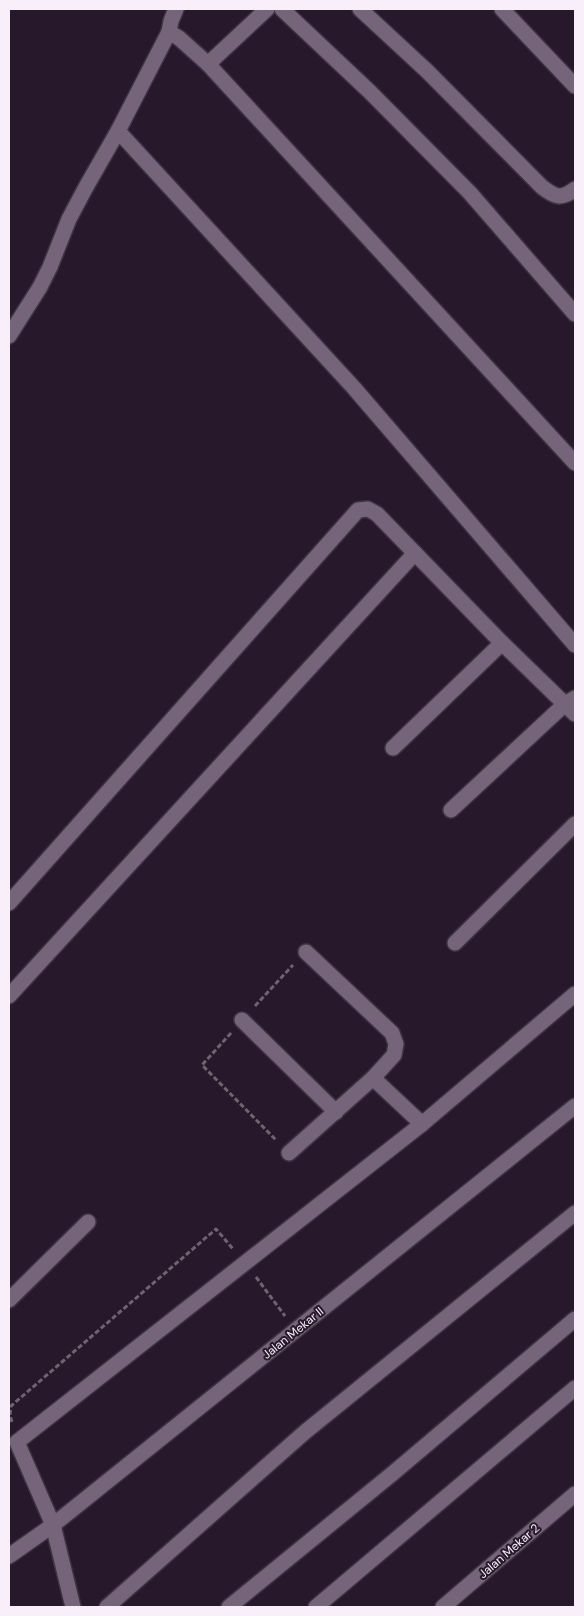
<svg xmlns="http://www.w3.org/2000/svg" width="584" height="1616" viewBox="0 0 584 1616" font-family="'DM Sans',sans-serif">
<style>
.lines{fill:none;stroke-linecap:round;stroke-linejoin:round}
.minor-casing{stroke:#3e3341;stroke-width:18}
.path{stroke:#6f6372;stroke-width:3;stroke-dasharray:5 2.5;stroke-linecap:butt}
.minor{stroke:#76657a;stroke-width:15}
.labels{text-anchor:middle;stroke-width:4;stroke-linejoin:round;paint-order:stroke}
.street-label{font-size:12px;fill:#f9effb;stroke:#27192b}
</style>
<rect width="100%" height="100%" fill="#27192b"/>
<g class="lines">
<defs>
<g id="minor">
<polyline points="282,9 370,92 470,193 575,314"/>
<path d="M360,9L427,71L542,187C555,197 561,200 575,189"/>
<polyline points="502,9 575,86"/>
<polyline points="169,32 179,38 208,64 575,463"/>
<polyline points="208,64 267,9"/>
<polyline points="118,131 354,388 575,645"/>
<polyline points="9,336 40,287 50,267 69,219 86,187 118,131 169,32 171,21 176,9"/>
<polyline points="393,748 502,643"/>
<polyline points="451,810 565,704 575,698"/>
<polyline points="9,903 358,510 368,509 377,514 502,643 575,714"/>
<polyline points="455,943 575,824"/>
<polyline points="306,952 392,1033 396,1044 394,1055 373,1078"/>
<polyline points="9,996 415,553"/>
<polyline points="242,1020 336,1112"/>
<polyline points="289,1153 373,1078 422,1124"/>
<polyline points="9,1300 88,1222"/>
<polyline points="9,1556 53,1525 575,1106"/>
<polyline points="73,1607 53,1525 17,1442 422,1124 575,994"/>
<polyline points="107,1607 305,1432 575,1213"/>
<polyline points="229,1607 392,1474 575,1319"/>
<polyline points="316,1607 575,1388"/>
<polyline points="443,1607 575,1494"/>
</g>
</defs>
<use href="#minor" class="minor-casing"/>
<g class="path">
<polyline points="255,1006 293,965"/>
<polyline points="231,1033 202,1065 276,1140"/>
<polyline points="256,1277 285,1316"/>
<polyline points="12,1422 10,1415 11,1406 216,1229 233,1249"/>
</g>
<use href="#minor" class="minor"/>
</g>
<g class="labels">
<g class="street-label">
<text transform="translate(293 1333) rotate(-39)" y="4">Jalan Mekar II</text>
<text transform="translate(509 1551) rotate(-41)" y="4">Jalan Mekar 2</text>
</g>
</g>
<rect width="584" height="1616" fill="none" stroke="#f9effb" stroke-width="20"/>
</svg>
